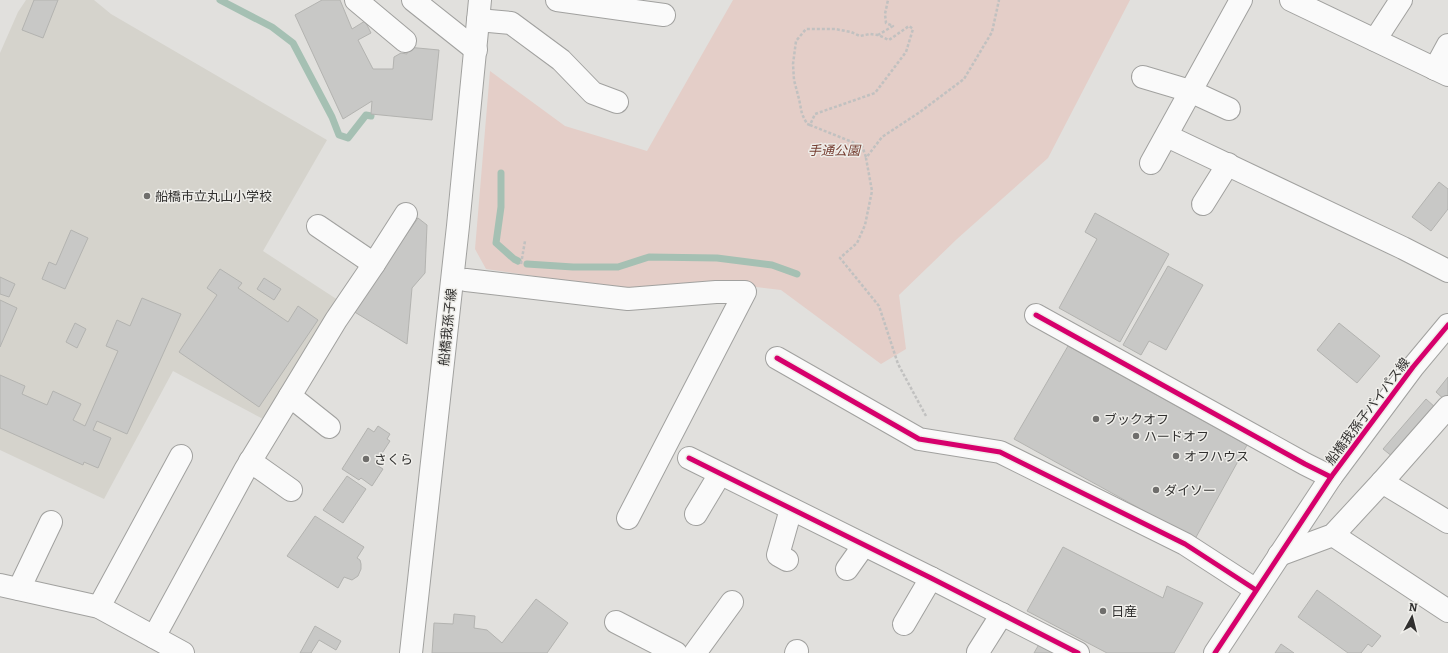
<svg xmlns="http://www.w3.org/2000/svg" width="1448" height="653" viewBox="0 0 1448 653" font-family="Bitter,'Noto Sans JP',serif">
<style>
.built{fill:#d5d3cc}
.green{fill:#e4cec8}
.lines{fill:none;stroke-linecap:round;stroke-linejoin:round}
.stream{stroke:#a5c0b3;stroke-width:7}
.building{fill:#c8c8c6;stroke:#b3b3b0}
.minor-casing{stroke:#a1a19f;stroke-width:24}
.major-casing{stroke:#a1a19f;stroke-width:24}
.path{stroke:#c1c1c0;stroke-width:2.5;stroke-dasharray:3 2;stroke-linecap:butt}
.minor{stroke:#fafafa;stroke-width:22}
.major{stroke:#fafafa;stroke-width:22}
.cycleway-casing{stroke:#efeeea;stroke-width:8}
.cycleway{stroke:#d6006c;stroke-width:5}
.poi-dot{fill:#6f6e6c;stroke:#efeeea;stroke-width:1.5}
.labels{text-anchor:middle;stroke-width:3;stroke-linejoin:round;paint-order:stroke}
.park-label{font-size:13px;font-style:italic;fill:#774034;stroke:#efeeea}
.poi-label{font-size:13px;fill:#31302f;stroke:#efeeea;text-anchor:start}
.street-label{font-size:13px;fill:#31302f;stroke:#efeeea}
</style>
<rect width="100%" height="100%" fill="#e1e0dd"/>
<polygon class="built" points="26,0 94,0 111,14 327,140 263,251 341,302 265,420 173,371 104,499 0,450 0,53 18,12"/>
<polygon class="green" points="733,0 1130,0 1048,158 957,239 899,295 906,349 881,364 781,290 724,283 630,290 486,269 475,249 490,71 565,126 647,151"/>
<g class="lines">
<g class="stream">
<polyline points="220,0 272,27 293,43 332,117 339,135 348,138 366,115 371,116"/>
<polyline points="501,173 501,207 496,243 514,259 518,261"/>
<polyline points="527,264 573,267 618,267 649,257 717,258 772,265 797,274"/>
</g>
</g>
<g class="building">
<polygon points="34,0 58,0 43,38 22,30"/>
<polygon points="322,0 340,0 352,29 365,21 371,33 358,40 373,69 393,69 394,57 401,53 407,54 407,47 439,50 432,120 371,114 372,101 343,119 295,15"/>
<polygon points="1439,182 1448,189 1448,209 1431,231 1412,217"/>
<polygon points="1095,213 1169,254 1120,342 1059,308 1097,239 1085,232"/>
<polygon points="418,218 427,225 425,273 412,288 407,344 353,311"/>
<polygon points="71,230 88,238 65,289 42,279 49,262 56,265"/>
<polygon points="1168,266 1203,285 1166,350 1149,341 1141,355 1123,345"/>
<polygon points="220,269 242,283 238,288 288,322 298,306 318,320 259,407 179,352 217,295 207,288"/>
<polygon points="0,277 15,284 9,297 0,294"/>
<polygon points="264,278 281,289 274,300 257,289"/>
<polygon points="142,298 181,314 127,434 97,421 93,430 111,438 98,468 84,462 83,465 0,428 0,375 25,386 22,394 47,405 53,391 81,404 73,420 85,426 118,351 106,346 117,320 130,326"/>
<polygon points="0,300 17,308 0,347"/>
<polygon points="75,323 86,329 77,348 66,342"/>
<polygon points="1339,323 1380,356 1357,383 1317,350"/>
<polygon points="1068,346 1247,445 1195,539 1014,439"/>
<polygon points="1448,377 1448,399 1446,401 1436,392"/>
<polygon points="1426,399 1436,408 1393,457 1383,449"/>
<polygon points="378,426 390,434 387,439 390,441 375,464 383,469 372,486 361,478 359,480 342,469 368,428 374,432"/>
<polygon points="347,476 366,489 343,523 323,510"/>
<polygon points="315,516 364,547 357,558 360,560 361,564 361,569 358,576 352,580 344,577 338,588 287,556"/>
<polygon points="1063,547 1163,598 1167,586 1203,603 1174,653 1107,653 1027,611"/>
<polygon points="1317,590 1381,636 1372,647 1368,644 1361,653 1348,653 1298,617"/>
<polygon points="536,599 568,623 547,653 432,653 434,623 453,624 454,614 475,616 474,628 487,630 502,643"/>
<polygon points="315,626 341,641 336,650 319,640 311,653 300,653"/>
<polygon points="1041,641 1061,653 1034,653"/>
<polygon points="1281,644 1294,653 1275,653"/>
</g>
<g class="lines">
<defs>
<g id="minor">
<polyline points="356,0 405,41"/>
<polyline points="413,0 476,50"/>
<polyline points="557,0 664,15"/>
<polyline points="1291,0 1448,75"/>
<polyline points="478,20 511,23 561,60 593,93 617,102"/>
<polyline points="1375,40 1401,0"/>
<polyline points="1435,69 1448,45"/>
<polyline points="1143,77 1190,91 1229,109"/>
<polyline points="1167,136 1403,248 1448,271"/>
<polyline points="1151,163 1241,0"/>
<polyline points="1203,204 1228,164"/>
<polyline points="318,226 374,264"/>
<polyline points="466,280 628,299 716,292 745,292 628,518"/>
<polyline points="1036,315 1305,464 1331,477"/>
<polyline points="777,358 919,439 1000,452 1185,544 1256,590"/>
<polyline points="290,396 329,427"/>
<polyline points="689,458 931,578 1078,653"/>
<polyline points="250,461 291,490"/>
<polyline points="1382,482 1448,522"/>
<polyline points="696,514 720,474"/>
<polyline points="1333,535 1448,611"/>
<polyline points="1279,555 1333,535 1382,482 1448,407"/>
<polyline points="787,560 778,555 791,509"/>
<polyline points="847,569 864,545"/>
<polyline points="0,585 99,607 183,653"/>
<polyline points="19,589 51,522"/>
<polyline points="99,607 181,456"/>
<polyline points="616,622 676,653"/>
<polyline points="904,624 931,578"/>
<polyline points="154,637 245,470 336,320 374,264 406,214"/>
<polyline points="978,652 1002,614"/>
<polyline points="695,653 732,602"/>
<polyline points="796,653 797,651"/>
<polyline points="1215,653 1331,477 1413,367 1448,325"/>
</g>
<polyline id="major" points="411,653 458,226 480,0"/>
</defs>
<use href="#minor" class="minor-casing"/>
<use href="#major" class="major-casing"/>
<g class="path">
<polyline points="810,125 807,124 802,114 799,99 794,80 793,64 796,41 806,29 835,29 851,32 860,36 870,34 878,35"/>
<polyline points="866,157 862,146 810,125 815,114 875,93 906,52 913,29 909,26 889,40 878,35 893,26 886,23 885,14 888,0"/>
<polyline points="521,264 525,241"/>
<polyline points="926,416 898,364 879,306 840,258 857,243 865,225 872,191 866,158 882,137 920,112 964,79 992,32 999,0"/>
</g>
<use href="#minor" class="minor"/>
<use href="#major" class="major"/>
<defs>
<g id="cycleway">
<polyline points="1036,315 1305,464 1331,477"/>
<polyline points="777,358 919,439 1000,452 1185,544 1256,590"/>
<polyline points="689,458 931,578 1078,653"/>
<polyline points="1215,653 1331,477 1413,367 1448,325"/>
</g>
</defs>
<use href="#cycleway" class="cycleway-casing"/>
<use href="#cycleway" class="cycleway"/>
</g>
<g class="poi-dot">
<circle cx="147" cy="196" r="4"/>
<circle cx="1096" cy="419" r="4"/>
<circle cx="1136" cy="436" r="4"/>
<circle cx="1176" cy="456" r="4"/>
<circle cx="366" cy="459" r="4"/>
<circle cx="1156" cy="490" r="4"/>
<circle cx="1103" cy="611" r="4"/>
</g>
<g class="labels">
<g class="park-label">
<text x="834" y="155">手通公園</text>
</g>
<g class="poi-label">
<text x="155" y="201">船橋市立丸山小学校</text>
<text x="1104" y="424">ブックオフ</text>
<text x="1144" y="441">ハードオフ</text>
<text x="1184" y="461">オフハウス</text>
<text x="374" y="464">さくら</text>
<text x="1164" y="495">ダイソー</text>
<text x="1111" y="616">日産</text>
</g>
<g class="street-label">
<text transform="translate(447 327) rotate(-84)" y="5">船橋我孫子線</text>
<text transform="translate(1367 411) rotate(-53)" y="5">船橋我孫子バイパス線</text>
</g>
</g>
<g transform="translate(1412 617) rotate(7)" stroke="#efeeea" stroke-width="3" paint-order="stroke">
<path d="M0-3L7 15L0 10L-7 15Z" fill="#31302f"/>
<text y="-6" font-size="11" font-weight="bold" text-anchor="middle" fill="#31302f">N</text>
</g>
</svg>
